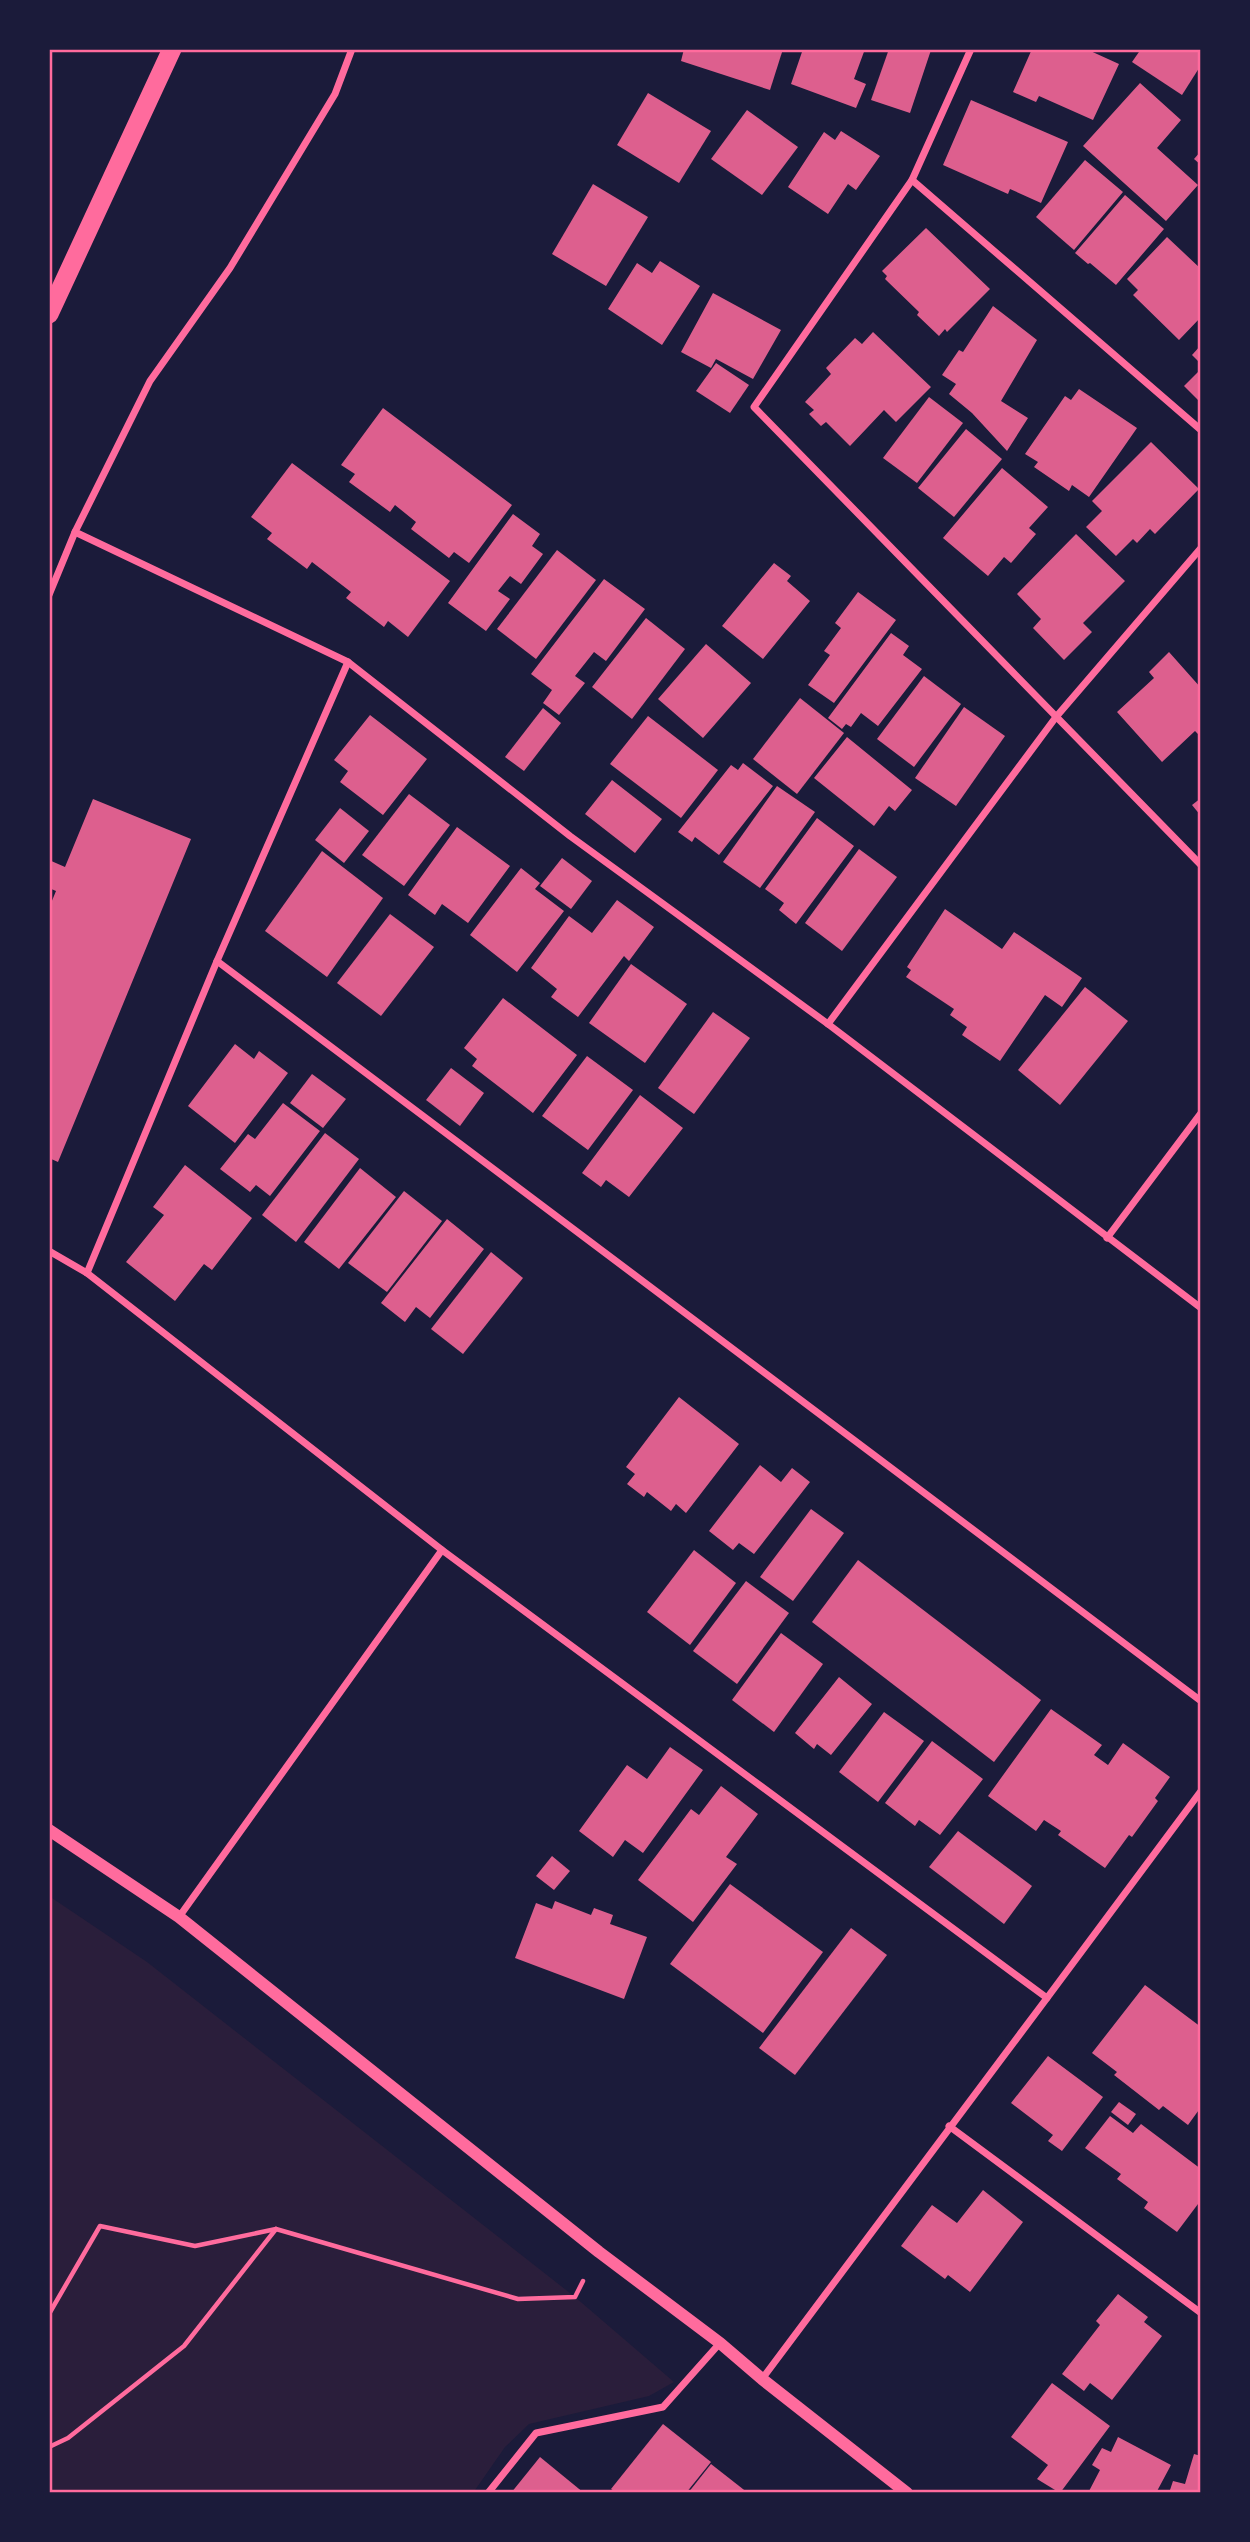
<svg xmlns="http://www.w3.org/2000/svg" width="1250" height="2542" viewBox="0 0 1250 2542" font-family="Poppins,sans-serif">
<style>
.green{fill:#2a1e3b}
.building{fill:#dd5f8e}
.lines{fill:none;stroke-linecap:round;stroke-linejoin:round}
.path{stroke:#ff6b9d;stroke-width:4.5}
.minor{stroke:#ff6b9d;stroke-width:7}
.tertiary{stroke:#ff6b9d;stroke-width:12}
.trunk{stroke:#ff6b9d;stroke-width:19}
.neatline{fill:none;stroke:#ff6b9d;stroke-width:2.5}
</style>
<rect width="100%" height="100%" fill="#1b1b3a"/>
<polygon class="green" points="49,1896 147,1962 575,2297 674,2382 649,2396 529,2424 505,2447 473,2493 49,2493"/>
<g class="building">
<polygon points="684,49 783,49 770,90 681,61"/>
<polygon points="803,49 865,49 854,79 866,84 856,108 791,84"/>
<polygon points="889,49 931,50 910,113 871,100"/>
<polygon points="1032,49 1086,49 1119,64 1093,120 1039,96 1036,102 1013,92"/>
<polygon points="1141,49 1201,49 1201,65 1182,95 1132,62"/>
<polygon points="1140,83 1181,120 1157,148 1198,185 1166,221 1083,146"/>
<polygon points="648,93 711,131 679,183 617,145"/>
<polygon points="971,100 1068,142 1041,203 1010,189 1008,194 943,165"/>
<polygon points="747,110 798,147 762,195 711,159"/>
<polygon points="841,131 880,156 856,190 848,184 828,214 788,187 824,132 835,140"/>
<polygon points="1201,151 1201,165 1194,159"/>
<polygon points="1085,160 1123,192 1074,250 1036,217"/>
<polygon points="593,184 648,217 606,286 552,254"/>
<polygon points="1125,195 1164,229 1116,285 1090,263 1088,264 1075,253"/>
<polygon points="926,228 990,289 947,332 945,329 939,336 917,315 919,312 885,279 887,276 882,271"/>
<polygon points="1167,237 1201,269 1201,317 1179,340 1133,295 1138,290 1127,279"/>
<polygon points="660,261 700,286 662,345 608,309 637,263 652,273"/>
<polygon points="713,293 781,330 753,379 716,359 711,368 681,352"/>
<polygon points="993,306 1037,340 1001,401 1028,418 1007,451 972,413 949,394 956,384 942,375 959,350 963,352"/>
<polygon points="873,332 931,387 896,422 884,410 850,446 826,422 821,426 809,414 814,410 805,402 831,374 826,368 855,338 862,344"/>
<polygon points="1201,345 1201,364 1192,355"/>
<polygon points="716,363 749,385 730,413 696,391"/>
<polygon points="1201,369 1201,403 1184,386"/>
<polygon points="1079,389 1137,428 1089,497 1072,485 1069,491 1034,467 1038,462 1025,454 1065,396 1071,400"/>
<polygon points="929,397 963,423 917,483 883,458"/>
<polygon points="383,408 512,505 469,563 454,552 449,558 411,529 416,522 395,505 390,512 349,482 355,474 341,465"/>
<polygon points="966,429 1002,459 954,517 918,488"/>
<polygon points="1151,442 1199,489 1155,534 1150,529 1137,543 1133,539 1116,556 1086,527 1102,511 1092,501"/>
<polygon points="292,463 450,581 408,637 388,621 384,627 346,598 351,592 312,562 307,569 267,539 272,533 251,517"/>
<polygon points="1002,468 1048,507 1029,528 1036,534 1011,563 1004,557 988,576 943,538"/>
<polygon points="513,514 540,534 532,546 543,554 521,584 510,576 498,591 510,599 486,631 448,603"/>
<polygon points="1076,534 1125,581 1083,623 1092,632 1064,660 1033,628 1041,619 1017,594"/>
<polygon points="557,550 596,580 536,659 497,629"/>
<polygon points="774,563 791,576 787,581 810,601 763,659 722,626"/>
<polygon points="604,579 645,609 606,661 594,652 575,676 585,683 559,715 543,703 552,690 531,674"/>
<polygon points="858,592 896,620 834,703 808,685 830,655 824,651 841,628 835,623"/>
<polygon points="646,618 685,649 632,719 592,687"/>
<polygon points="891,633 909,646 903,655 922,669 878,726 861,713 851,727 846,724 842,729 828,718"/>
<polygon points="706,644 751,683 703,738 658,699"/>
<polygon points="1169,652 1201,688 1201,737 1195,731 1162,762 1117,712 1154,678 1149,672"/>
<polygon points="924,676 961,704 914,767 877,739"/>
<polygon points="800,698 844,733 797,794 753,759"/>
<polygon points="964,707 1005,736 956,806 915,778"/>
<polygon points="543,708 561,723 524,771 505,757"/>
<polygon points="370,715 427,759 383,815 340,782 348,771 334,760"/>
<polygon points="648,716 718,770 681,818 610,764"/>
<polygon points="847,737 912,790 895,811 889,806 874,826 814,778"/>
<polygon points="743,763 773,786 719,855 695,837 692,842 678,832 731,765 738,770"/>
<polygon points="612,780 662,819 635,853 585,814"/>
<polygon points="777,786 815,812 760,888 723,862"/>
<polygon points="409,794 450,825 404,886 362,855"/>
<polygon points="1201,798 1201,816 1192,805"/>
<polygon points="93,799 191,839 58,1162 49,1158 49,908 56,891 49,888 49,860 65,867"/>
<polygon points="340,808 369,831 344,863 315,840"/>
<polygon points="817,818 854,846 796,924 779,910 784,903 765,889"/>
<polygon points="457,827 510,866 468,923 442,904 435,915 408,895"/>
<polygon points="859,849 897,877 842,951 805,923"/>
<polygon points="322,851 383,898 327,977 265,931"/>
<polygon points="562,858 592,881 571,909 540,886"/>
<polygon points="521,868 540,883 535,889 564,911 517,972 470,935"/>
<polygon points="617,900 654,927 629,961 624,956 578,1017 551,997 557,989 531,968 569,916 592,933"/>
<polygon points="945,909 1002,949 1014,932 1082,978 1062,1007 1045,995 1000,1061 962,1035 967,1027 950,1015 954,1009 906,977 911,970 907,967"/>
<polygon points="390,914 434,947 381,1016 337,983"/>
<polygon points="631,964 687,1004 645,1063 589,1023"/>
<polygon points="1085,987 1128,1021 1060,1105 1018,1070"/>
<polygon points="503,998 577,1055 533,1113 472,1066 477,1059 464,1048"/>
<polygon points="713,1012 750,1038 694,1114 658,1088"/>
<polygon points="235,1044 254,1059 259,1051 288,1073 235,1143 188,1106"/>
<polygon points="587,1056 633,1090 588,1150 542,1116"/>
<polygon points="451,1068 484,1093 460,1126 426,1100"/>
<polygon points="312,1074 346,1099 323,1128 290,1103"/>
<polygon points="640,1095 683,1128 629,1197 606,1180 601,1187 582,1173"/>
<polygon points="283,1103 320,1131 270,1196 256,1185 250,1192 220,1169 248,1134 255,1139"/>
<polygon points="325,1133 359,1159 296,1242 262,1215"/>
<polygon points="185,1165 252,1218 212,1270 204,1264 175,1301 126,1262 164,1215 153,1207"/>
<polygon points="360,1168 396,1197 339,1269 304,1242"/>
<polygon points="404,1191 442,1221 387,1292 348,1263"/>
<polygon points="447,1219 484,1249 430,1318 416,1307 405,1322 381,1303"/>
<polygon points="491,1252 523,1278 463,1354 431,1329"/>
<polygon points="679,1397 739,1444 686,1513 676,1504 671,1511 647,1492 644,1497 627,1484 635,1474 626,1467"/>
<polygon points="760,1465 781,1482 792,1468 810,1482 754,1554 739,1543 733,1550 709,1531"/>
<polygon points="811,1509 844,1533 793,1601 760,1577"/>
<polygon points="694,1550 736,1583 690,1645 647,1612"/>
<polygon points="858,1560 1041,1700 994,1762 812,1622"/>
<polygon points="746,1581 789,1613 737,1684 693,1651"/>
<polygon points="781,1633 823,1664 774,1732 732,1700"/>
<polygon points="839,1677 872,1704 831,1755 817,1744 814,1749 795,1733"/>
<polygon points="1051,1709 1102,1745 1094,1755 1108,1765 1123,1743 1170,1777 1155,1798 1158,1801 1132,1837 1129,1835 1105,1868 1058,1835 1061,1831 1044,1820 1036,1831 988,1796"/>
<polygon points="884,1712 924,1741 878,1802 839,1772"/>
<polygon points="932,1741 983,1779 940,1835 919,1820 915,1826 885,1803"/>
<polygon points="670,1747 703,1770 643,1853 625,1840 613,1857 579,1831 627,1765 647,1779"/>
<polygon points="721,1786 758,1814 726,1857 737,1864 693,1922 638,1880 691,1809 699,1815"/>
<polygon points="958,1831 1032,1886 1004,1924 929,1867"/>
<polygon points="552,1856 570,1871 554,1890 536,1876"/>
<polygon points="730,1884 823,1952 763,2033 670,1964"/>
<polygon points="555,1901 591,1915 594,1908 613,1915 610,1924 647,1937 624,1999 515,1958 536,1903 552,1909"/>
<polygon points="851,1928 887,1955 795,2075 759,2048"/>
<polygon points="1145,1985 1201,2027 1201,2107 1188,2125 1163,2106 1159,2110 1114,2075 1117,2072 1092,2053"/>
<polygon points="1048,2056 1103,2097 1062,2151 1048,2141 1053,2135 1011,2103"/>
<polygon points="1119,2102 1136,2114 1128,2125 1111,2112"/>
<polygon points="1110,2116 1133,2133 1141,2124 1201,2169 1201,2200 1177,2232 1144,2208 1148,2202 1117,2179 1121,2174 1085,2148"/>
<polygon points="983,2190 1023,2222 970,2292 948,2275 945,2279 901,2246 932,2205 957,2223"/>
<polygon points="1118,2294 1148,2317 1144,2322 1162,2336 1112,2400 1090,2383 1084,2391 1062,2374 1100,2325 1096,2321"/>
<polygon points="1052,2383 1110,2426 1060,2493 1037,2479 1048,2465 1011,2437"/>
<polygon points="663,2424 711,2462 686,2493 617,2493 611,2489"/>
<polygon points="1118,2437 1171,2465 1156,2493 1088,2493 1100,2470 1092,2465 1102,2448 1111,2452"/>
<polygon points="1194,2454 1201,2456 1201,2493 1169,2493 1173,2481 1185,2484"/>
<polygon points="540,2457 584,2493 511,2493"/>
<polygon points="711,2464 748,2493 688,2493"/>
</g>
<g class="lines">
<g class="path">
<polyline points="49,2314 100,2226 195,2246 276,2229 518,2299 575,2297 583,2281"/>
<polyline points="49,2447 68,2438 184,2346 276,2229"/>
</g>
<g class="minor">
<polyline points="352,49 335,94 230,268 150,381 75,532 348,662 570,836 828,1024 1201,1308"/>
<polyline points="971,49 912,180 754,407 1201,865"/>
<polyline points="912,180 1201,430"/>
<polyline points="49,595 75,532"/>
<polyline points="217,961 1201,1701"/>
<polyline points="828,1024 1056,717 1201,548"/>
<polyline points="1107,1238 1201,1113"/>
<polyline points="49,1251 87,1273 442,1550 1047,1998 1201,1791"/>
<polyline points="87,1273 217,961 348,662"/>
<polyline points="179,1917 442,1550"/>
<polyline points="949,2126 1201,2313"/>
<polyline points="762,2379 1047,1998"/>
<polyline points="488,2493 536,2433 663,2407 720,2343"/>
</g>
<polyline class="tertiary" points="49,1830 179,1917 599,2252 720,2343 762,2379 907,2493"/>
<polyline class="trunk" points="49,314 172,49"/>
</g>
<rect width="1250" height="2542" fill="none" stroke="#1b1b3a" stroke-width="102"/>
<rect x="51" y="51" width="1148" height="2440" class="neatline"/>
</svg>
